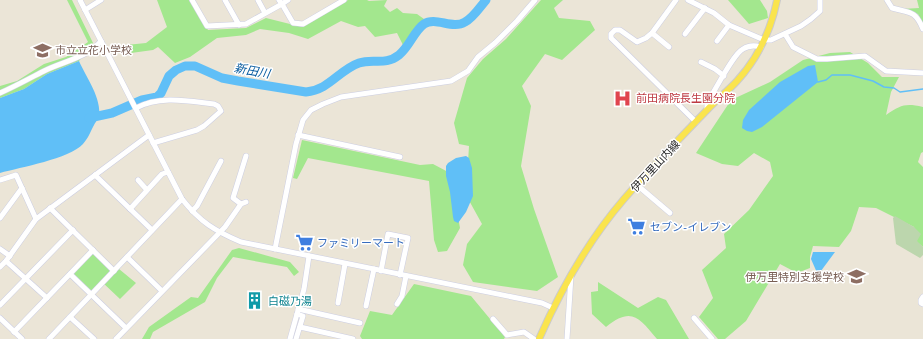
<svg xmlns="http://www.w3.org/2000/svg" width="923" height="339" viewBox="0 0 923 339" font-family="'Public Sans','Noto Sans JP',sans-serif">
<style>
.green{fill:#a3e78e}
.cemetery{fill:#bcd6ad}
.water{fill:#60bff7}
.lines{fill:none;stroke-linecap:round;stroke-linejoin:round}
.stream{stroke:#60bff7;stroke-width:1.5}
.river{stroke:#60bff7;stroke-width:9}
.minor-casing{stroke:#cccee2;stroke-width:6}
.major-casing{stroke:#cbcbcb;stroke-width:8}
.minor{stroke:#fff;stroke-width:5}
.major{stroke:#fae44d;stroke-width:6}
.labels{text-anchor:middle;stroke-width:3;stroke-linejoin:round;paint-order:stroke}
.education-label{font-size:11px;fill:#785e54;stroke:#fff;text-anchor:start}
.health-label{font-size:11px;fill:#be3a42;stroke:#fff;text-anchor:start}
.street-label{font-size:11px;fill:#272727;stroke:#fff}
.shop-label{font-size:11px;fill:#366cbe;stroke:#fff;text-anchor:start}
.culture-label{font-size:11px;fill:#0d838f;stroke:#fff;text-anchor:start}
.water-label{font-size:12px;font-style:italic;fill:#04599e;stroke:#fff}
</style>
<rect width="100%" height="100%" fill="#ebe5d7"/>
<g class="green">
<polygon points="67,0 72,0 93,43 79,61 47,74 24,89 0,98 0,86 17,81 44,64 66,57 88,42"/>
<polygon points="157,0 189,0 208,30 246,28 266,18 302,27 348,0 367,0 369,1 387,0 384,6 390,12 397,8 403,13 417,14 424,19 416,26 403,45 397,33 375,37 365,26 358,27 341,21 308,39 289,33 260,29 246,35 217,38 190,57 175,63 158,47 153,50 131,53 126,45 146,43 167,27"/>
<polygon points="541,0 563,0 554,8 559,18 590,21 595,30 562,60 545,54 522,86 531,106 521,166 534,209 558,277 537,291 473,282 463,265 467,244 482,224 466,195 469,146 459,144 454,123 467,78 483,59 506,39"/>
<polygon points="728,0 760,0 767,11 768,18 749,24"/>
<polygon points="917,0 923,0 923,24 918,14 902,9 919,8"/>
<path d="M850,52L868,63L882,77H899L891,92L886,115C901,105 905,103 923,107V152L921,153L918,162L923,167V247L916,241L914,227L876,208L859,207L851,231L839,247L813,246L810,257V268L797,273L780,264L746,321L725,339H718L699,317L713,298L702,270L726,248L724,234L749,210L773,176L770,162L754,153L738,166L722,164L696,153L731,100L770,82L803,60L830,53Z"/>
<polygon points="302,140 420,165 433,164 450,173 460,228 447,251 438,252 434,240 429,181 308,158 297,179 293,178"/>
<polygon points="239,248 290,262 299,272 294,276 287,267 233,257 217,278 205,302 153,332 150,339 142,339 149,327 191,297 198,298 232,250"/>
<polygon points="93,252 115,273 119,269 136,283 120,299 101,281 91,291 73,274"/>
<path d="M598,282L638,308L658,297L666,300L689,339H657C639,318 632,306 606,327L592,314L591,292L598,291Z"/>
<polygon points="414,284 471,296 505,337 504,339 362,339 360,336 370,311 392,315"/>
</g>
<polygon class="cemetery" points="895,216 914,227 921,234 917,241 923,247 923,255 920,258 896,244 893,218"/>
<g class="water">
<path d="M79,61C87,79 102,98 99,118C92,125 91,135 83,144C69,159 21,167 0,173V98L24,89L47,74Z"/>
<polygon points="815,65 818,82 762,127 752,132 747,131 742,128 743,120 749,110 780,82 808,66"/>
<polygon points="466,156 469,158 472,168 473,196 466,212 458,223 454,221 453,217 450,192 446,176 446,166 448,163 456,158"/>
<polygon points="813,252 835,252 818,275 811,259"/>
</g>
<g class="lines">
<polyline class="stream" points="818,82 826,80 832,75 850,75 873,81 884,87 894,88 900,92 923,89"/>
<path class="river" d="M89,118L112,113L142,100L157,97L161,93L169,76L176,70L185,66H195L222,78L238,81L306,92C329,90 339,70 359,63C373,58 385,66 399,55C410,46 414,31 424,24C436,16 452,30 465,22C473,18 480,7 486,0"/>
<defs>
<g id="minor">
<path d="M80,0L182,199C200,222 215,231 241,242L542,303L553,308"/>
<polyline points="192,0 207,26 246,24 282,4 293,23 303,24 344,0"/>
<polyline points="225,0 239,25"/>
<polyline points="258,0 265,13"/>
<polyline points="279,0 282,4 288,0"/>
<polyline points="676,0 652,33 646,38 637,42 620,30 615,30 611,34 611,38 696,122"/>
<polyline points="688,0 714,13 729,25 764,40 771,40 801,26 811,19 820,11 820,0"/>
<path d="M887,0L892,8C910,13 915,10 923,29"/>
<polyline points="85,10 101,0"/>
<polyline points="652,33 669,47"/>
<polyline points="685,34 705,8"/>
<polyline points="785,34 793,47 817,59 827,59 865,56 886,71 923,73"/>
<polyline points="717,41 729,25"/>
<polyline points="701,62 715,69 724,76"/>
<path d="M0,93C16,86 30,78 44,71C64,61 87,58 101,41"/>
<path d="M136,108C160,95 188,101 214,104L218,106L221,111L204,126L197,130L153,143"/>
<path d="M707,109V103C715,91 733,54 743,49C749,45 754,45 761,47"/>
<polyline points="298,135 400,157"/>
<polyline points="95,175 152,230"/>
<polyline points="0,180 16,175 36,219"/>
<polyline points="138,180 147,190"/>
<polyline points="637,185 670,213"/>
<polyline points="241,204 233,198 246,156"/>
<polyline points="50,208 114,271"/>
<polyline points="130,209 162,174 168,172"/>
<polyline points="192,211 197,206 221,161"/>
<polyline points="0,218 22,188"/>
<polyline points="0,249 10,256"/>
<polyline points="275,249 296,144 303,120 311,110 323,104 341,97 451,81 468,71 478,57 495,43 517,21 535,0"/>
<polyline points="127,257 162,291"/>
<polyline points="6,261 47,298"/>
<polyline points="0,267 6,261 36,219 149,135"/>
<polyline points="381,271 388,234 408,238 400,275"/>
<polyline points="70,274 126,328"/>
<polyline points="923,297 921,300 921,303 923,304"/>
<polyline points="338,303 345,264"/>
<polyline points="397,304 402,296 406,276"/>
<polyline points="0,305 73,230"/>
<polyline points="366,306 374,269"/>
<polyline points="298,309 360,323"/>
<polyline points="70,317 94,339"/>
<polyline points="0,318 22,339"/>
<polyline points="694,318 712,339"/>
<polyline points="493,319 507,335 524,332 534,339"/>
<polyline points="300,327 353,339"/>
<polyline points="14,332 93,250"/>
<polyline points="49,339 182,199"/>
<polyline points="116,339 225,227 241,204 246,202"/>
<polyline points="290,339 304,289 309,256"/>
<polyline points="296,339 303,316 297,314"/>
<polyline points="567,339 571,276"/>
</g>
<path id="major" d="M539,339C561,289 588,241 624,199C650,169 679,139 707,110C716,100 728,91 737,81C758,58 771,30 777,0"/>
</defs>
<use href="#minor" class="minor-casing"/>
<use href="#major" class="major-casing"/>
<use href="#minor" class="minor"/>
<use href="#major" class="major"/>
</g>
<defs>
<symbol id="school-bare" viewBox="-9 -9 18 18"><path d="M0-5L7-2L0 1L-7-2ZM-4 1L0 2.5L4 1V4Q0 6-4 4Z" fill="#8d6e63" stroke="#fff" stroke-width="2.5" paint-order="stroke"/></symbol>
<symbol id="hospital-bare" viewBox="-9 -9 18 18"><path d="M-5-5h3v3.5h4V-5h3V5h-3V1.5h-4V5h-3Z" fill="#e0444e" stroke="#fff" stroke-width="2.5" paint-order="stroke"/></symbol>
<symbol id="supermarket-bare" viewBox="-9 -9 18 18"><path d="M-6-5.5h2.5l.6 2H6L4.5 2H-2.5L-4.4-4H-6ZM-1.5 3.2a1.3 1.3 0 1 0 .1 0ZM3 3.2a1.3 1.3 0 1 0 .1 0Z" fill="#3f7fe0" stroke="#fff" stroke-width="2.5" paint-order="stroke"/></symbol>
<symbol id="building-bare" viewBox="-9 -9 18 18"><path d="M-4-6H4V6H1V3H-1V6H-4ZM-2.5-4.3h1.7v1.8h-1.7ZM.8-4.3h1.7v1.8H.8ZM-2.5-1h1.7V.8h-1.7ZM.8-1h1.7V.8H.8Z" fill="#0f9aa8" stroke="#fff" stroke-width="2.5" paint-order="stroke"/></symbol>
</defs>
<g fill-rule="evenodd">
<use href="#school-bare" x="30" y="38" width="25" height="25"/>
<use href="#hospital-bare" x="610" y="86" width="25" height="25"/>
<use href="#supermarket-bare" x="624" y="214" width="25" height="25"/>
<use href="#supermarket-bare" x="292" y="230" width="25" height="25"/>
<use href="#school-bare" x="844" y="264" width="25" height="25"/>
<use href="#building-bare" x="242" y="288" width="25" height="25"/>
</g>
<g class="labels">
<g class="education-label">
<text x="55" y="54">市立立花小学校</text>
<text x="844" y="281" text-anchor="end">伊万里特別支援学校</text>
</g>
<g class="health-label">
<text x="636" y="102">前田病院長生園分院</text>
</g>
<g class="street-label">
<text transform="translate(655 166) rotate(-47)" y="4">伊万里山内線</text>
</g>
<g class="shop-label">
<text x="650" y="231">セブン-イレブン</text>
<text x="317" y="247">ファミリーマート</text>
</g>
<g class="culture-label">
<text x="268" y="305">白磁乃湯</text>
</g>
<g class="water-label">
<text transform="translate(252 71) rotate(10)" y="4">新田川</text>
</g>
</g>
</svg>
